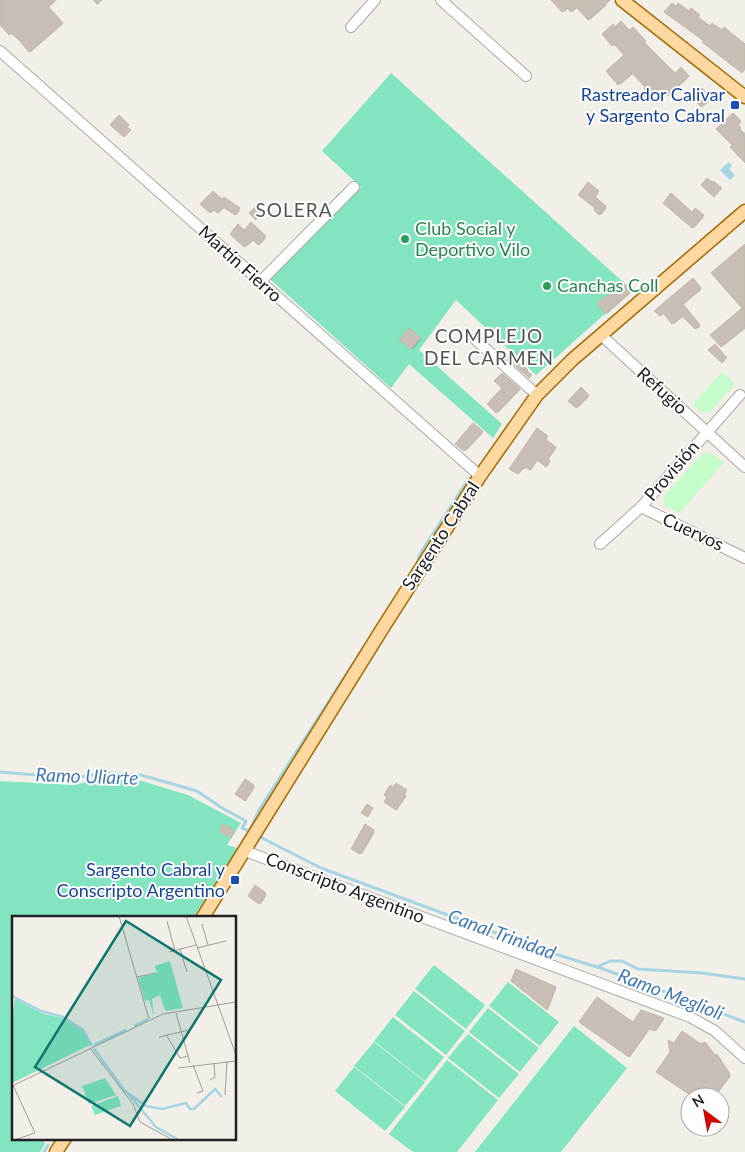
<svg xmlns="http://www.w3.org/2000/svg" width="745" height="1152" viewBox="0 0 745 1152" font-family="Lato,sans-serif">
<style>
.park{fill:#c4fdc9}
.pitch{fill:#82e5c0}
.water{fill:#a6d4e2}
.shadow{fill:#0003}
.lines{fill:none;stroke-linecap:round;stroke-linejoin:round}
.stream{stroke:#a6d4e2;stroke-width:3}
.building{fill:#c7beb6;stroke:#c5b6a9}
.minor-casing{stroke:#a8a8a8;stroke-width:12}
.major-casing{stroke:#9f6c00;stroke-width:15}
.minor{stroke:#fff;stroke-width:10}
.major{stroke:#ffd7a0;stroke-width:12}
.transit-dot{fill:#1a4fb4;stroke:#fff;stroke-width:2}
.leisure-dot{fill:#2e9e5b;stroke:#fff;stroke-width:2}
.labels{text-anchor:middle;stroke-width:4;stroke-linejoin:round;paint-order:stroke}
.transit-label{font-size:18px;fill:#164399;stroke:#fff;text-anchor:end}
.leisure-label{font-size:18px;fill:#27864d;stroke:#fff;text-anchor:start}
.street-label{font-size:18px;fill:#212121;stroke:#fff}
.neighbourhood-label{font-size:19px;letter-spacing:1px;fill:#545454;stroke:#fff}
.water-label{font-size:19px;font-style:italic;fill:#4379b1;stroke:#fff}
.inset-river{fill:none;stroke:#a6d4e2;stroke-width:2.5}
.inset-road{fill:none;stroke:#9e9d98;stroke-width:1}
.view{fill:#0f766e;fill-opacity:0.15;stroke:#0f766e;stroke-width:2.5}
.inset-edge{fill:none;stroke:#212121;stroke-width:2.5}
</style>
<rect width="100%" height="100%" fill="#f2efe8"/>
<g class="park">
<polygon points="722,372 735,384 710,412 701,412 692,405"/>
<polygon points="703,453 712,453 724,463 679,513 665,506 663,497"/>
</g>
<g class="pitch">
<polygon points="391,73 632,290 536,375 456,300 419,350 502,424 493,438 409,364 391,388 270,279 361,187 322,151"/>
<polygon points="100,779 142,781 188,795 241,823 227,845 238,848 193,917 14,917 14,1138 42,1138 45,1144 40,1152 0,1152 0,781 73,785"/>
<polygon points="434,965 485,1005 466,1029 415,989"/>
<polygon points="508,982 559,1022 540,1046 489,1006"/>
<polygon points="414,991 465,1031 446,1055 395,1015"/>
<polygon points="488,1008 539,1048 520,1072 469,1032"/>
<polygon points="393,1017 444,1057 425,1081 374,1041"/>
<polygon points="574,1026 627,1068 561,1152 475,1152"/>
<polygon points="468,1034 519,1074 499,1098 448,1058"/>
<polygon points="374,1042 425,1082 405,1106 354,1066"/>
<polygon points="447,1060 498,1100 457,1152 413,1152 389,1134"/>
<polygon points="354,1067 405,1107 385,1131 335,1091"/>
</g>
<polygon class="water" points="729,162 732,166 729,169 735,175 730,180 720,170"/>
<g class="shadow">
<polygon points="0,0 57,0 48,8 63,24 31,52 13,33 11,35 0,23"/>
<polygon points="93,0 103,0 97,5"/>
<polygon points="559,0 601,0 607,5 590,20 578,7 573,12 569,8 564,12 556,4"/>
<polygon points="615,28 629,32 633,29 646,42 644,44 675,75 681,69 689,77 669,96 662,88 646,102 641,96 647,90 647,88 634,73 620,85 608,72 626,55 616,45 614,46 604,34"/>
<polygon points="702,90 711,100 703,107 694,98"/>
<polygon points="733,114 741,123 737,126 745,133 745,161 734,145"/>
<polygon points="588,183 599,193 594,198 607,208 601,215 595,210 596,208"/>
<polygon points="224,199 240,210 237,215 225,207 219,213 215,209 212,213 202,204 222,201"/>
<polygon points="665,203 692,213 695,210 704,217 694,228"/>
<polygon points="251,224 266,238 260,245 254,240 246,247 232,234 244,231"/>
<polygon points="745,246 745,329 722,347 712,335 744,308"/>
<polygon points="693,279 701,290 683,305 700,327 697,329 684,316 674,324 665,313 661,316 656,311"/>
<polygon points="624,284 632,292 607,314 599,303"/>
<polygon points="409,330 421,340 413,349 401,340"/>
<polygon points="502,375 520,390 498,413 489,404 503,388"/>
<polygon points="581,389 589,397 578,408 570,400"/>
<polygon points="473,425 483,433 466,451 457,444"/>
<polygon points="537,430 548,438 545,441 556,449 548,460 550,462 547,467 538,460 531,470 527,467 526,469 524,468 519,474 511,470"/>
<polygon points="245,781 255,787 246,801 238,795"/>
<polygon points="396,785 407,792 404,796 406,797 397,810 386,803"/>
<polygon points="374,831 375,832 362,854 353,849"/>
<polygon points="255,887 267,895 261,904 249,896"/>
<polygon points="513,981 555,988 556,989 548,1010"/>
<polygon points="642,1012 664,1020 656,1031 650,1029 630,1057 581,1022 634,1024"/>
<polygon points="715,1057 718,1057 731,1076 715,1097 695,1097"/>
</g>
<g class="lines">
<g class="stream">
<polyline points="417,564 420,554 469,478"/>
<polyline points="0,772 73,778 107,773 141,775 197,791 222,808 246,821 242,828 252,833"/>
<polyline points="250,830 259,810 367,642"/>
<polyline points="258,836 321,868 539,949 597,967 610,961 622,961 638,969 702,973 745,979"/>
<polyline points="195,917 229,863"/>
<polyline points="598,967 745,1022"/>
<polyline points="44,1152 48,1145"/>
</g>
</g>
<g class="building">
<polygon points="0,0 55,0 48,6 63,23 29,52 19,40 11,33 9,35 0,25"/>
<polygon points="551,0 610,0 588,20 576,7 571,12 567,8 562,12"/>
<polygon points="672,3 676,6 678,3 689,11 691,8 700,15 698,17 710,26 712,23 722,30 724,27 745,44 745,69 742,73 702,42 704,41 664,12"/>
<polygon points="621,21 629,30 633,27 646,41 644,42 675,73 681,67 689,76 667,96 660,88 644,102 639,96 645,90 644,88 645,87 632,73 618,85 606,71 624,55 614,44 612,46 602,34 613,24 615,27"/>
<polygon points="702,88 711,98 701,107 692,98"/>
<polygon points="733,113 741,121 737,124 741,128 738,130 745,137 745,163 730,147 732,145 716,129"/>
<polygon points="119,115 129,125 127,127 131,130 124,137 110,125"/>
<polygon points="707,178 712,182 713,181 722,188 714,197 701,185"/>
<polygon points="588,182 599,191 594,196 606,206 599,215 594,210 595,208 578,195"/>
<polygon points="213,191 222,199 224,197 240,208 235,215 223,207 217,213 213,209 210,213 200,204"/>
<polygon points="671,193 692,212 695,208 704,215 692,228 663,203"/>
<polygon points="255,207 262,214 256,220 249,213"/>
<polygon points="251,222 266,236 258,245 253,240 244,247 230,234 238,224 244,230"/>
<polygon points="745,244 745,326 721,347 710,335 742,308 711,273"/>
<polygon points="693,278 701,288 683,304 700,325 695,329 682,316 672,324 663,313 660,316 654,311"/>
<polygon points="624,283 632,290 605,314 597,303"/>
<polygon points="409,328 421,338 411,349 399,340"/>
<polygon points="715,344 727,358 722,363 708,350"/>
<polygon points="501,349 512,359 514,357 528,370 527,371 532,375 529,378 499,351"/>
<polygon points="502,373 520,389 496,413 487,404 502,388 494,381"/>
<polygon points="581,387 589,395 576,408 568,401"/>
<polygon points="473,423 483,431 464,451 455,444"/>
<polygon points="537,428 548,436 545,439 556,447 548,459 550,460 546,467 537,460 530,470 526,467 524,469 522,468 518,474 509,469"/>
<polygon points="245,779 254,785 245,801 235,794"/>
<polygon points="396,783 407,790 404,794 406,796 396,810 384,802 387,797 384,795 390,785 393,787"/>
<polygon points="367,804 373,808 368,817 361,813"/>
<polygon points="223,824 235,831 231,838 219,831"/>
<polygon points="365,824 374,830 360,854 351,849"/>
<polygon points="255,885 266,893 259,904 248,896"/>
<polygon points="516,969 556,987 547,1010 511,981"/>
<polygon points="597,997 633,1022 641,1010 664,1018 655,1031 649,1029 629,1057 579,1022"/>
<polygon points="682,1031 701,1044 705,1042 715,1055 717,1054 730,1074 714,1097 693,1097 656,1072 670,1052 668,1040 674,1043"/>
</g>
<g class="lines">
<defs>
<g id="minor">
<polyline points="441,0 526,76"/>
<polyline points="351,27 375,0"/>
<polyline points="0,51 480,476"/>
<polyline points="260,282 354,187"/>
<polyline points="601,335 745,467"/>
<polyline points="476,340 537,395"/>
<polyline points="641,507 745,558"/>
<polyline points="600,544 641,507 740,395"/>
<polyline points="245,851 690,1017 715,1031 745,1058"/>
</g>
<g id="major">
<polyline points="622,0 745,97"/>
<polyline points="203,917 384,626 480,476 537,395 572,360 745,211"/>
<polyline points="56,1152 65,1138"/>
</g>
</defs>
<use href="#minor" class="minor-casing"/>
<use href="#major" class="major-casing"/>
<use href="#minor" class="minor"/>
<use href="#major" class="major"/>
</g>
<g class="transit-dot">
<rect x="730" y="100" width="10" height="10" rx="2.5"/>
<rect x="230" y="875" width="10" height="10" rx="2.5"/>
</g>
<g class="leisure-dot">
<circle cx="405" cy="239" r="5"/>
<circle cx="547" cy="286" r="5"/>
</g>
<g class="labels">
<g class="transit-label">
<text x="725" y="101">Rastreador Calivar<tspan x="725" dy="21">y Sargento Cabral</tspan></text>
<text x="225" y="876">Sargento Cabral y<tspan x="225" dy="21">Conscripto Argentino</tspan></text>
</g>
<g class="leisure-label">
<text x="415" y="235">Club Social y<tspan x="415" dy="21">Deportivo Vilo</tspan></text>
<text x="557" y="292">Canchas Coll</text>
</g>
<g class="street-label">
<text transform="translate(240 264) rotate(42)" y="6">Martín Fierro</text>
<text transform="translate(662 391) rotate(42)" y="6">Refugio</text>
<text transform="translate(672 471) rotate(-49)" y="6">Provisión</text>
<text transform="translate(693 532) rotate(25)" y="6">Cuervos</text>
<text transform="translate(441 536) rotate(-57)" y="6">Sargento Cabral</text>
<text transform="translate(345 888) rotate(21)" y="6">Conscripto Argentino</text>
</g>
<g class="neighbourhood-label">
<text x="294" y="217">SOLERA</text>
<text x="489" y="343">COMPLEJO<tspan x="489" dy="22">DEL CARMEN</tspan></text>
</g>
<g class="water-label">
<text transform="translate(87 776) rotate(2)" y="7">Ramo Uliarte</text>
<text transform="translate(502 934) rotate(20)" y="7">Canal Trinidad</text>
<text transform="translate(671 994) rotate(21)" y="7">Ramo Meglioli</text>
</g>
</g>
<g transform="translate(12 916)">
<rect width="224" height="224" fill="#f2efe8"/>
<path d="M158,45L171,92L153,95L148,79L140,83L142,100L137,84L133,85L126,62L145,57L143,50ZM3,83L32,98L50,102L71,115L80,128L0,167V106ZM93,162L104,179L77,188L70,170ZM106,180L109,190L83,199L79,190Z" fill="#82e5c0"/>
<path class="inset-river" d="M0,80L29,95L51,101L71,114L80,130M122,110L136,103M82,129L114,114M82,133L113,175L134,190L150,193L174,187L178,193H182L203,173L210,181M114,175L144,211L165,223"/>
<path class="inset-road" d="M107,0L137,103M174,0L224,139M155,5L163,35M190,8L196,29M185,32L214,25M168,33L175,56M157,36L184,29M125,61L144,57M164,97L178,147M155,120L168,142L176,140M147,121L177,114M78,132L121,188L128,206L159,223M181,149L191,175L185,177M166,152L224,145M198,164L203,161L202,147M1,169L23,217L5,223M0,170L151,98L224,86M213,179L215,145"/>
<path class="view" d="M114,5L209,64L118,210L23,151Z"/>
<rect width="224" height="224" class="inset-edge"/>
</g>
<g transform="translate(705 1112) rotate(328)"><circle r="24" fill="#ffffff" stroke="#a6a6a6"/>
<path d="M0-4L9 19L0 12L-9 19Z" fill="#d30200"/>
<text y="-8" font-size="14" font-weight="bold" text-anchor="middle" fill="#212121">N</text>
</g>
</svg>
